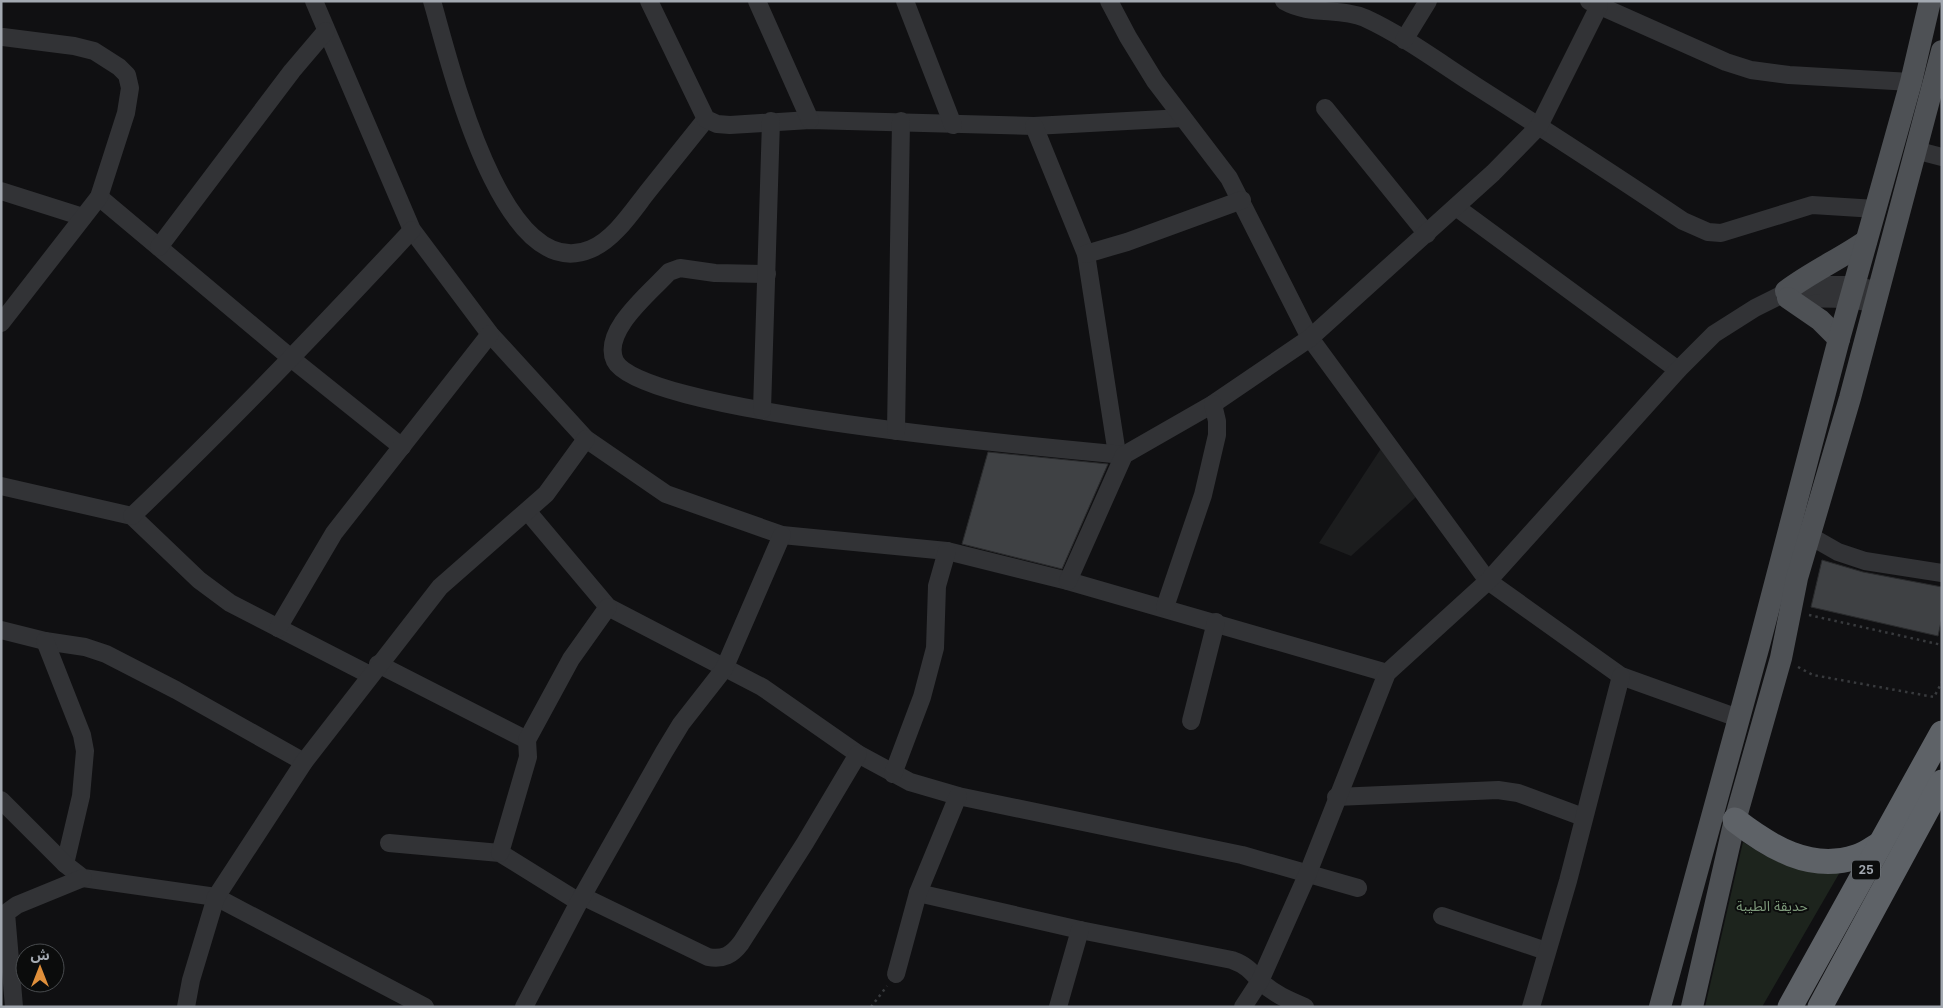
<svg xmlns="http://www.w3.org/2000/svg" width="1943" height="1008" viewBox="0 0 1943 1008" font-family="Inter,'Noto Sans Arabic',sans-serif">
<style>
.built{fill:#1c1d1e}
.green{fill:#1d241d}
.building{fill:#3f4144;stroke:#2a2b2d}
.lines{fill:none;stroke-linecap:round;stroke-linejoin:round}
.path{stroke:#383a3d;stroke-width:2.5;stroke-dasharray:2.5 4;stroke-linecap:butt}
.minor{stroke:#323336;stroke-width:18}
.major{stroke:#4e5155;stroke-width:22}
.highway{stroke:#5e6267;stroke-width:25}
.labels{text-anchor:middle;stroke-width:4;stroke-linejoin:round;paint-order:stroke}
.shield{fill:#0b0c0c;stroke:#757a80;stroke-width:1}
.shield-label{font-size:12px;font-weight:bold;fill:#a3a9b1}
.park-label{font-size:14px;fill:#7e9a7b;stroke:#0b0c0c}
</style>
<rect width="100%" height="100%" fill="#101012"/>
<polygon class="built" points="1382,447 1416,497 1351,556 1319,543"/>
<polygon class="green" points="1743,842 1764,855 1840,872 1762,1007 1705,1007"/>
<g class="building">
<polygon points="988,452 1108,464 1062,569 962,544"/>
<polygon points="1822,560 1863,572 1942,587 1942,617 1938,636 1811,607"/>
</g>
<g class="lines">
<g class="path">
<polyline points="1809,615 1942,645"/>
<polyline points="1798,667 1813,675 1934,697 1942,682"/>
<polyline points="871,1007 887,986"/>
</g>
<g class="minor">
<polyline points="314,1 412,230 490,334 586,439 666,494 782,535 947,551 1068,581 1387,673"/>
<path d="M432,1C449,58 501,288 591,249C615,239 633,210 649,190C668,166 687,143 706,119"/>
<polyline points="649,1 706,119 717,124 730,125 810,120 1034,126 1183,118"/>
<polyline points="757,1 810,120"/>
<polyline points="905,1 953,125"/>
<polyline points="1109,1 1128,37 1155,81 1229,178 1310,338 1488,581 1621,676 1738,718"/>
<path d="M1284,1C1310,16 1339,7 1365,18C1404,36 1440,63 1476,86C1545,130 1615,175 1683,221L1708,232L1721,233L1812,205L1876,209"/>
<polyline points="1589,1 1726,62 1751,70 1789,75 1911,82"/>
<polyline points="1404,40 1428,1"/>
<polyline points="1325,108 1427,234"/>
<polyline points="1034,126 1086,254 1117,454"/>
<polyline points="1915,150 1942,157"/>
<polyline points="1,191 83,217"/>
<polyline points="99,197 292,359 402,447"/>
<polyline points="1456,207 1678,370"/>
<polyline points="159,247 292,71 326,31"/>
<polyline points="1086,254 1127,242 1242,200"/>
<path d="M767,274L715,273L680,268L669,272C651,292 601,331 615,361C640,413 1053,448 1124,455"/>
<polyline points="1789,298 1850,299 1876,304"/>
<polyline points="1,323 99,197 126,113 130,88 127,75 119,67 94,51 74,46 3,37"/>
<polyline points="762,410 771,121"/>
<polyline points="896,431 901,121"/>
<polyline points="1,486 132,516 199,580 230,603 370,675"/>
<polyline points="528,512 608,607 762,687 858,754 910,782 958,796 1242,855 1358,888"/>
<path d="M132,516C229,424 321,328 412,230"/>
<polyline points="1810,536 1838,552 1865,561 1942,573"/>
<polyline points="1068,581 1124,455 1213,404 1310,338 1493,173 1539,126 1599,6"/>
<polyline points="1165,607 1203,495 1217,435 1217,421 1213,404"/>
<polyline points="278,628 334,533 490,334"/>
<polyline points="1,630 45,641 85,647 106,654 176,690 304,762"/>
<polyline points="45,641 82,735 85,751 81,796 65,864"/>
<polyline points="378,664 527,740"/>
<polyline points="1191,721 1216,622"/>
<polyline points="893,774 922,697 935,648 937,586 947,551"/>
<polyline points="1336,797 1498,790 1518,793 1583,817"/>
<polyline points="1,800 65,864 83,878 216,897 425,1007"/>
<polyline points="389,843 500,853 579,902"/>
<polyline points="500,853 528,757 527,740 571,659 608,607"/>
<path d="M918,893L1080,930L1232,960C1246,965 1251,971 1260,981C1274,994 1288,1000 1305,1007"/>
<path d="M582,896L708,957C723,960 732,955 741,943L805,843L858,754"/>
<polyline points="1442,916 1546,951"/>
<polyline points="896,974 918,893 958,796"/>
<polyline points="14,1007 6,913 17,905 83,878"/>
<polyline points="186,1007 191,980 216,897 304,762 440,587 546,494 586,439"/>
<polyline points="524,1007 579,902 664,752 681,724 724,669 782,535"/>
<polyline points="1058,1007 1080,930"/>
<polyline points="1243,1007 1260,981 1308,873 1387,673 1488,581 1678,370 1714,334 1755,308 1793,289 1818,285 1854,285 1879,291"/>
<polyline points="1531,1007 1568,881 1621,676"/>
</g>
<g class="major">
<path d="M1786,291C1811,272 1840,259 1866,241"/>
<polyline points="1788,298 1820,320 1839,339"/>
<polyline points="1660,1007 1759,645 1839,339 1911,82 1930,1"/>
<polyline points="1692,1007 1734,824 1781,658 1797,578 1850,398 1942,51"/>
</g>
<g class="highway">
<path d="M1735,820C1770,847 1810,872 1856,857C1864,855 1872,849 1880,844"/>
<polyline points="1790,1007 1942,733"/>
<polyline points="1820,1007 1942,782"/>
</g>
</g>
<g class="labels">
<rect class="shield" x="1852" y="860.5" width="28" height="19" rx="4"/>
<g class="shield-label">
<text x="1866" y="874">25</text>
</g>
<g class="park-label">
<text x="1772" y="911">حديقة الطيبة</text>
</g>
</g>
<rect width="1943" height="1008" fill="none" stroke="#a3a9b1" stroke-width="5"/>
<g transform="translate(40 968)"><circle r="24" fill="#0b0c0c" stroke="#484b4e"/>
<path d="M0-4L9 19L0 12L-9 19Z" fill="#df8f3b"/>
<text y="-8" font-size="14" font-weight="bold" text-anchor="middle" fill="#a3a9b1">ش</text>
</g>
</svg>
